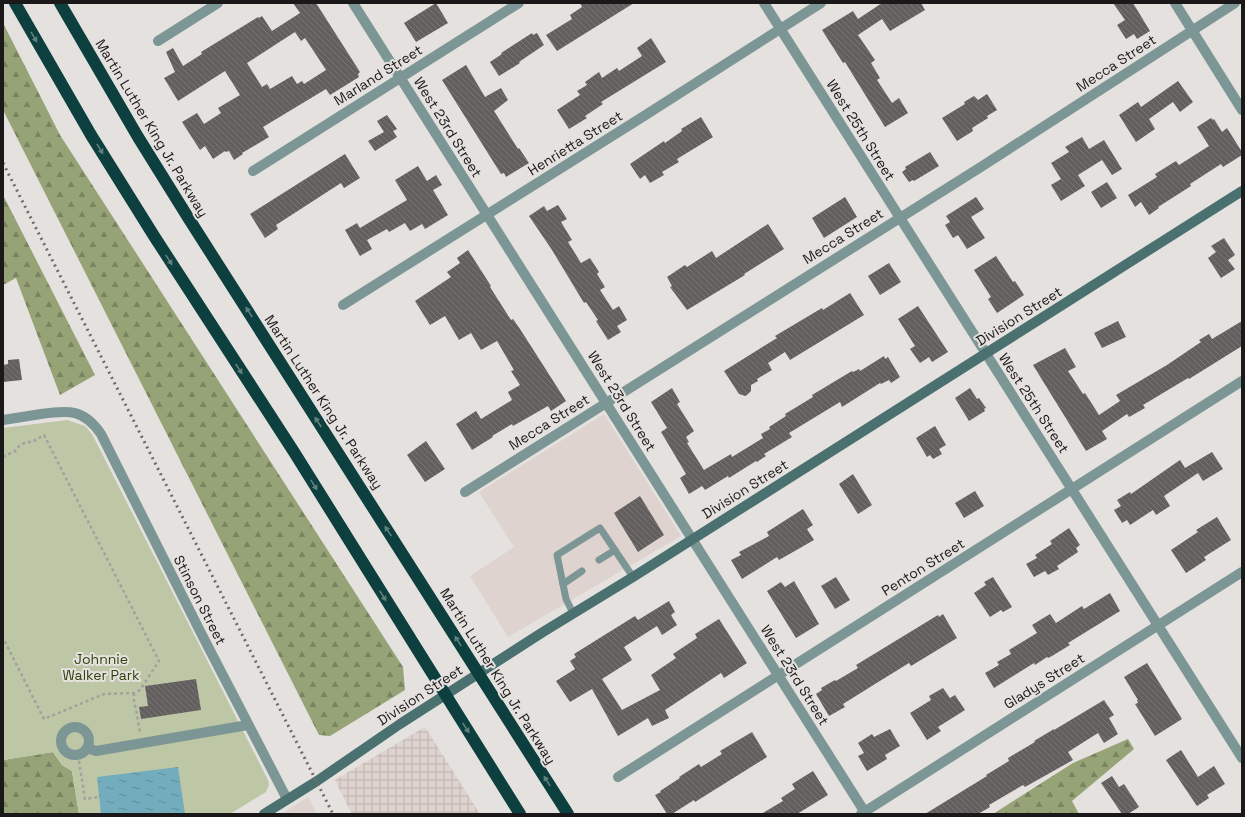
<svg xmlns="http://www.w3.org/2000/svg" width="1245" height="817" viewBox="0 0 1245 817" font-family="'Space Grotesk',sans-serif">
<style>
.built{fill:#ded3ce}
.industrial{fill:url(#industrial-grid)}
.forest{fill:url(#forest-firs)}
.green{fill:#bdc7a6}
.water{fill:url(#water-ripples)}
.building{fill:url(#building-back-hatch);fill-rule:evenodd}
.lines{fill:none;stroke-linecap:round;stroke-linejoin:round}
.path{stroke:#a3a09e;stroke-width:2.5;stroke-dasharray:3 3;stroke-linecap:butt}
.lane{stroke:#7c9695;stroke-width:7}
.street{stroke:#7c9695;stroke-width:10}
.secondary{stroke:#4a7170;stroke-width:10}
.highway{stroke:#0c3f3e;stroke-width:12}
.rail{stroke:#6e6b6a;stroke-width:3;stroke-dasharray:2 4;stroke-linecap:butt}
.oneway{fill:#62807e}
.labels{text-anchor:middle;stroke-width:4;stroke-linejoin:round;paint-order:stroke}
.street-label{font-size:14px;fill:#1a1818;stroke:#e4e1df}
.park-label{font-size:14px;fill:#35410b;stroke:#e4e1df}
</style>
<defs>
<pattern id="industrial-grid" width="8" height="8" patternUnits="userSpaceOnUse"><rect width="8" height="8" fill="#ded3ce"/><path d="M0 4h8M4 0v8" fill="none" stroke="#beb4b0"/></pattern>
<pattern id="forest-firs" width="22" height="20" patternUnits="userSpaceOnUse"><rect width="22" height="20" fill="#96a376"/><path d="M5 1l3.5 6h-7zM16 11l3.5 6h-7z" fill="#7a8460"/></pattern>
<pattern id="water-ripples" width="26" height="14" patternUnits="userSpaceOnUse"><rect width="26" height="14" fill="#73adbd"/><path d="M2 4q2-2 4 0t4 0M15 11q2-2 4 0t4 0" fill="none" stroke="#5e8c99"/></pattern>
<pattern id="building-back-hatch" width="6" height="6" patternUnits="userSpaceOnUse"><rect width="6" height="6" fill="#625f5e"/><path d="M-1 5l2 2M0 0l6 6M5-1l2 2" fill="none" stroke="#787675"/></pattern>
</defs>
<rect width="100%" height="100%" fill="#e4e1df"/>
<g class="built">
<polygon points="604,414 681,536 508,637 470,576 514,547 479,492"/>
<polygon points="308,797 317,814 281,814"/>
</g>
<polygon class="industrial" points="425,727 480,814 352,814 335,780"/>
<g class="forest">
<polygon points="3,23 60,135 403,667 405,690 330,736 319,735 3,110"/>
<polygon points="3,195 95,375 60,395 16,278 3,285"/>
<polygon points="1128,739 1134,749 1072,801 1079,814 993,814 1073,763"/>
<polygon points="53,752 62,765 72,771 79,814 3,814 3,760"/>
</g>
<polygon class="green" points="67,420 85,426 92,434 268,780 269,785 266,792 230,814 79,814 72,771 62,765 53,752 3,760 3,428"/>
<polygon class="water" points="178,767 185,814 101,814 97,777"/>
<g class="building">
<path d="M293,3H316L360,72L358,74L359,77L330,95L326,89L263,127L269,137L242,153L243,154L234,160L229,151L226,152L225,151L213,159L205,146L200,150L182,122L197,113L204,124L221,113L218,108L240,95L225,71L178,101L164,78L175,72L166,52L173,48L183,66L202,54L201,52L258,17L259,18L262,16L272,31L300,13ZM295,32L301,41L305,38L326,70L304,84L302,81L297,84L292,76L270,89L267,84L262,87L247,63Z"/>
<polygon points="436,3 448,23 416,42 404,23"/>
<polygon points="580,3 634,3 557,51 546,35 572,19 570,15 582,7"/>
<polygon points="882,3 921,3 925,10 890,31 882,19 858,35 875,60 871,63 880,78 877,80 892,103 899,98 908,113 885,127 845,62 843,63 822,30 853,11 858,19"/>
<polygon points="1113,3 1133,3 1150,31 1137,39 1134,34 1126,39 1117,25 1125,20"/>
<polygon points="532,33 533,35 537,33 544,45 519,62 520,63 499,76 490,62 502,54 501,53"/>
<polygon points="651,38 666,62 601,102 603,104 585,116 587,118 569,129 557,110 580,95 577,91 587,85 585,82 599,72 602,78 617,68 619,71 642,56 637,48"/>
<polygon points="466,65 485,97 501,88 508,100 494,111 518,149 519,148 529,163 506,177 504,173 501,174 442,80"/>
<polygon points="1178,81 1193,102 1180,112 1173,102 1149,119 1155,129 1136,142 1119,115 1138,102 1141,107"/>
<polygon points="987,94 997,110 987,116 988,118 972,128 973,131 957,141 942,118 965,104 964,102 974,96 978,100"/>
<polygon points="387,115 397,129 393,131 397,137 375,151 368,141 384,132 377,121"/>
<polygon points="701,117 713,137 677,159 679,162 662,172 664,175 650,183 645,175 640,179 630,164 664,141 665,143 682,131 681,129"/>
<polygon points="1211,118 1213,120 1214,119 1222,132 1227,128 1242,152 1242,155 1223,167 1221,164 1190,184 1191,186 1158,207 1159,208 1149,215 1141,202 1135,207 1128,195 1157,177 1155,174 1176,161 1179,165 1209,146 1197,127"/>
<polygon points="1082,137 1089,149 1104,140 1122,169 1112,175 1102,160 1078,175 1085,186 1061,201 1051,185 1061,179 1051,163 1069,152 1065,147"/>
<polygon points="930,152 939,166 914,181 913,180 909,182 902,172 906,169 905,167"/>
<polygon points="345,154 360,178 344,188 341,183 276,225 278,229 265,238 250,214"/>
<polygon points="418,166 427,181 436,175 442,185 433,190 448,215 425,229 422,224 410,231 405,223 389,232 387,229 367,240 372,249 360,256 345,230 357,223 360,228 407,200 395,180"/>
<polygon points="1107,182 1117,198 1101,208 1091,192"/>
<polygon points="845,197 857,217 824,238 812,218"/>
<polygon points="976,197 984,209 971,217 985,238 967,249 958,235 953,238 945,225 950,222 946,216"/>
<polygon points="558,205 567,219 561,222 572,240 568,242 581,263 590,258 599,272 597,274 605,287 600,290 613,310 619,306 627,320 617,326 621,332 608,340 596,321 598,320 586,302 584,303 552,250 529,216 544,206 547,211"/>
<polygon points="768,224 784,249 744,274 745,275 687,310 670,287 672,286 667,277 685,265 687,267 712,251 716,258"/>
<polygon points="1224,238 1235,255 1228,260 1235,269 1221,278 1208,258 1216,252 1211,246"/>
<polygon points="468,250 491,286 490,287 511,320 513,319 520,329 566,401 551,411 548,406 513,426 512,424 492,436 493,437 472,450 456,424 476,411 481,419 512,400 508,392 520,385 511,371 514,370 497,341 481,350 471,333 459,340 445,316 430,325 415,301 451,277 447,272 460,263 457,258"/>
<polygon points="996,256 1013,282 1015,281 1024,295 997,313 988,299 991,297 974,270"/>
<polygon points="889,263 901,282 880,295 868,276"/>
<polygon points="850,293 864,315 790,360 785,352 768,363 772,370 757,379 758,381 751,385 751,391 747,395 745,396 739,394 724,371 777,338 775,336 822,308 823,310"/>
<polygon points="918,306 948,352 932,362 929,357 920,363 910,349 915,346 898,319"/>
<polygon points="1118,321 1126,337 1102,348 1094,333"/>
<polygon points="1242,321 1242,346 1189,379 1188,378 1143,405 1145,408 1129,417 1127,414 1102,431 1107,439 1086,451 1033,365 1065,348 1076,367 1068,371 1083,394 1085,393 1099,415 1120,401 1116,395 1167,365 1201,342 1199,340 1209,334 1212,339"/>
<polygon points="884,356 885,359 888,357 900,377 891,383 889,380 881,384 880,383 842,407 840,402 789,433 792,437 764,454 766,456 757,462 756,461 729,478 728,476 705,490 702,486 689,494 680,478 686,474 661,432 667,428 651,402 672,388 680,402 677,404 694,431 686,437 689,442 687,443 704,470 731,454 732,457 763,438 761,434 770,429 769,427 786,416 785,414 813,397 812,395 852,371 853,372 859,369 860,371"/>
<polygon points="19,359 22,380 3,382 3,365 8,364 8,360"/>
<polygon points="970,388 977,399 979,398 986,408 984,409 985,411 969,421 955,398"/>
<polygon points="935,426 946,445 939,449 942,454 933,459 930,455 927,457 916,438"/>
<polygon points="426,441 445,469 425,482 407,455"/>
<polygon points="1212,452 1223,469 1203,481 1198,473 1164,496 1170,506 1156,515 1153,510 1130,525 1127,520 1122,523 1114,510 1121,506 1117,500 1130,492 1131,494 1180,460 1185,468"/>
<polygon points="853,474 872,505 858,514 839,484"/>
<polygon points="975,491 984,506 964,518 955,503"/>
<polygon points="640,496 664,535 638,552 614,513"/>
<polygon points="803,509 813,525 807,529 814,540 779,560 777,557 742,579 731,560 741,555 739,552 769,536 767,532"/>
<polygon points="1217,517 1231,540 1204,557 1206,560 1186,573 1171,550 1198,532 1196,530"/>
<polygon points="1069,528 1080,545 1076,548 1078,552 1057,566 1059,569 1048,575 1045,571 1034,577 1026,564 1037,558 1035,555 1052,544 1050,541"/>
<polygon points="836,577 850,600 835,609 821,586"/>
<polygon points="993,577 1012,607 1003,612 1001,610 990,617 974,593 986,585 984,582"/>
<polygon points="794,581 819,624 796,638 767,591 781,582 785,587"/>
<polygon points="1110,593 1120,611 1068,643 1070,645 1052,656 1048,658 1047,657 1035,665 1034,663 994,688 985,673 999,665 997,662 1011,654 1009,650 1037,633 1032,625 1050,614 1056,623 1082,606 1084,609"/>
<polygon points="669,601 675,612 671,615 677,625 662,635 657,626 624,647 632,660 602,679 622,710 660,690 651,675 676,658 673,654 697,638 695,634 719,619 747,663 724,678 721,673 665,710 669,718 652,726 648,718 618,736 592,689 570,702 556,681 575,669 570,661 576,657 574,654 635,616 638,620"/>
<polygon points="943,614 957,638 911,666 909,663 875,684 843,704 845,707 829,716 816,694 822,690 821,688 835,680 836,681 858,668 856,665 938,615 939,617"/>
<polygon points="1147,663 1182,719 1155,736 1135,704 1138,703 1137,700 1138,700 1124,677"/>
<polygon points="196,679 201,710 141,719 139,707 148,706 145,686"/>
<polygon points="943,688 950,698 955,695 965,710 938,727 941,731 927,740 910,713 931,700 929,696"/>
<polygon points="1104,700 1114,715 1109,718 1118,734 1104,743 1098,733 1068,752 1073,760 1025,787 1023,785 989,805 990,807 978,814 925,814 987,776 986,775 1009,761 1008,758 1035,742 1034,741 1054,729 1054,730"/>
<polygon points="890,729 900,746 885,755 887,759 867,771 858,756 864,753 858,743 872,734 874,737"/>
<polygon points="752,732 767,757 695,802 694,800 672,814 667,814 655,795 661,792 660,791 680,778 679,777 699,764 701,767 722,754 720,751"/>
<polygon points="1181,750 1198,777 1214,766 1225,784 1207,795 1209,798 1197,806 1166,760"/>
<polygon points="813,771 828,795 797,814 761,814 783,801 781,798 795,789 792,784"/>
<polygon points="1112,776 1119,787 1124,784 1139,807 1128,814 1122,814 1101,783"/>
</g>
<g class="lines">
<g class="path">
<polyline points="3,457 17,450 19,446 26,442 32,442 44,435 159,661 140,690 134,693 104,694 44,719 3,638"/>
<polyline points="134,693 134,703 136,709 140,733"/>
<polyline points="78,755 85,799 99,797"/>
</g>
<g class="lane">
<polyline points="599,560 615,550"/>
<polyline points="563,584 582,571"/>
<polyline points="573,613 566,599 557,555 600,528 633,577"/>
</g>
<g class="street">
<polyline points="353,3 866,814"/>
<polyline points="764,3 1242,758"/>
<polyline points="1175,3 1242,110"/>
<polyline points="158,41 218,3"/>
<polyline points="253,171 519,3"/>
<polyline points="343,305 644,116 821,3"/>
<path d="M3,420C16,418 28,416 41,414C69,410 84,409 101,434L202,635L287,799"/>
<polyline points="465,492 984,165 1235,3"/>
<circle cx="75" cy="741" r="14"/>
<polyline points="87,748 96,751 248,725"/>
<polyline points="618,777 1242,381"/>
<polyline points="861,814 1242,572"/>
</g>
<polyline class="secondary" points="264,814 317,781 400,724 543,632 633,577 1242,191"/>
<g class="highway">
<polyline points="15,3 91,135 154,236 294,452 520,814"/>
<polyline points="60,3 138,137 189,219 568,814"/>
</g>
<polyline class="rail" points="3,163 333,814"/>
</g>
<defs><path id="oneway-solid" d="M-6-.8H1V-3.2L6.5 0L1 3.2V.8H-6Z"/></defs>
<g class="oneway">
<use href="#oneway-solid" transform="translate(34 37) rotate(60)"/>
<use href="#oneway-solid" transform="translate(100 149) rotate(59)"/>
<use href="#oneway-solid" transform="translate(169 260) rotate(57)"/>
<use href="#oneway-solid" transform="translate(249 312) rotate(-123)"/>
<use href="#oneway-solid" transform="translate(239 369) rotate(57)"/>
<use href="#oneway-solid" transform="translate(318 422) rotate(-123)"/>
<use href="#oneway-solid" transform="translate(314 485) rotate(58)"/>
<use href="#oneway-solid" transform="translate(388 531) rotate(-123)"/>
<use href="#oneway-solid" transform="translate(383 596) rotate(58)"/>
<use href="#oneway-solid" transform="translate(458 641) rotate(-122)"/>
<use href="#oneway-solid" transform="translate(466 728) rotate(57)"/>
<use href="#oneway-solid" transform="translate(547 781) rotate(-122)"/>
</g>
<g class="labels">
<g class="street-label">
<text transform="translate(1116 63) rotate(-33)" y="5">Mecca Street</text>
<text transform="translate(378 75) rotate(-32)" y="5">Marland Street</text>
<text transform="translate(448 127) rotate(58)" y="5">West 23rd Street</text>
<text transform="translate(152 128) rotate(59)" y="5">Martin Luther King Jr. Parkway</text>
<text transform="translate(861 130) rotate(58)" y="5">West 25th Street</text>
<text transform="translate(575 143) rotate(-32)" y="5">Henrietta Street</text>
<text transform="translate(843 236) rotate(-32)" y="5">Mecca Street</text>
<text transform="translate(1019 316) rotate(-32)" y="5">Division Street</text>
<text transform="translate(622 401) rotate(58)" y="5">West 23rd Street</text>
<text transform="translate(324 402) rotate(57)" y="5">Martin Luther King Jr. Parkway</text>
<text transform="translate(1034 403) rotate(57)" y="5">West 25th Street</text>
<text transform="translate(549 422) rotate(-32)" y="5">Mecca Street</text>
<text transform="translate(745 489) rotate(-32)" y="5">Division Street</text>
<text transform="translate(923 567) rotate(-32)" y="5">Penton Street</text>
<text transform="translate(200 600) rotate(63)" y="5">Stinson Street</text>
<text transform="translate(795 675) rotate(58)" y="5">West 23rd Street</text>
<text transform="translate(498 676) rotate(58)" y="5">Martin Luther King Jr. Parkway</text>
<text transform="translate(1044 681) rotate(-32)" y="5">Gladys Street</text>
<text transform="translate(420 695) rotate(-33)" y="5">Division Street</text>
</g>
<g class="park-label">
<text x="101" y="664">Johnnie<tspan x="101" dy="16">Walker Park</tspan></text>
</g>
</g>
<rect width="1245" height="817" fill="none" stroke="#1a1818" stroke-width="8"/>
</svg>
